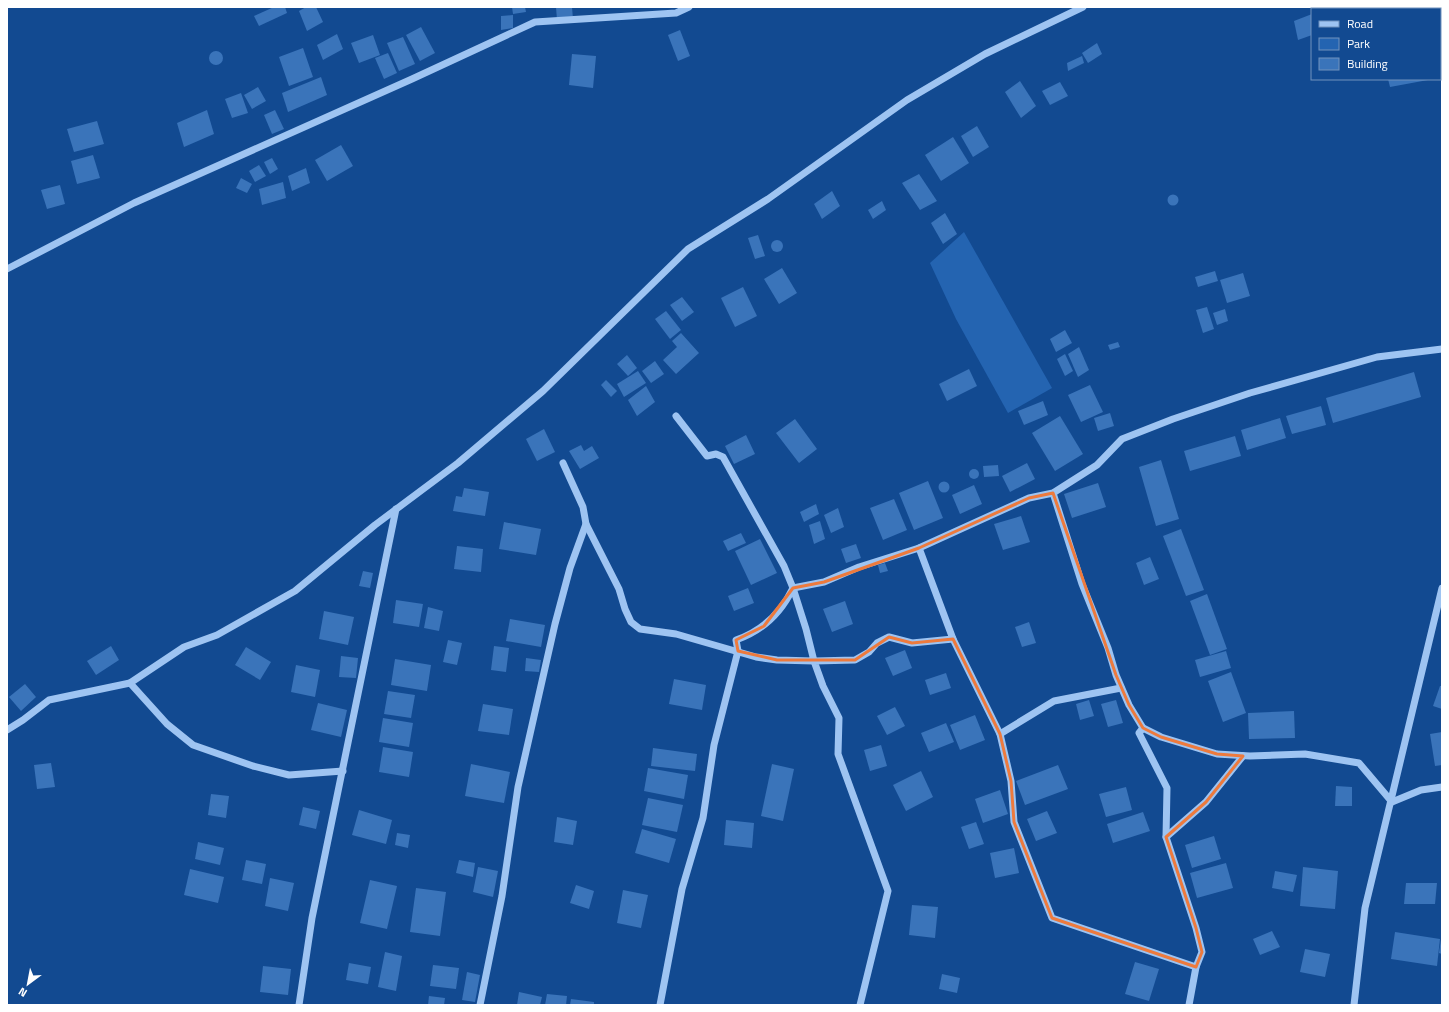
<svg xmlns="http://www.w3.org/2000/svg" width="1449" height="1012" viewBox="0 0 1449 1012" font-family="'Titillium Web',sans-serif">
<style>
.green{fill:#2464b1}
.building{fill:#3a74ba}
.lines{fill:none;stroke-linecap:round;stroke-linejoin:round}
.minor{stroke:#9ec4f2;stroke-width:7}
.marked{fill:none;stroke:#ed7a3d;stroke-width:3;stroke-linejoin:round}
</style>
<rect width="100%" height="100%" fill="#124a91"/>
<polygon class="green" points="964,232 1052,388 1008,413 956,319 930,263"/>
<g class="building">
<polygon points="274,7 285,7 287,13 259,26 254,16"/>
<polygon points="306,7 316,7 323,22 307,31 299,11"/>
<polygon points="512,7 525,7 526,12 513,14"/>
<polygon points="556,7 572,7 573,19 557,20"/>
<polygon points="1312,14 1312,35 1298,40 1294,21"/>
<polygon points="513,15 513,28 501,30 501,16"/>
<polygon points="421,27 435,53 420,61 406,35"/>
<polygon points="680,30 690,56 678,61 668,35"/>
<polygon points="337,34 343,49 323,60 317,45"/>
<polygon points="373,35 380,55 359,63 351,43"/>
<polygon points="403,37 415,64 399,71 387,43"/>
<polygon points="1097,43 1102,54 1088,63 1082,53"/>
<polygon points="303,48 313,77 289,86 279,57"/>
<circle cx="216" cy="58" r="7"/>
<polygon points="388,53 397,73 384,79 375,58"/>
<polygon points="572,54 596,56 593,88 569,85"/>
<polygon points="1082,56 1084,63 1068,71 1067,63"/>
<polygon points="321,77 327,95 288,112 282,93"/>
<polygon points="1388,79 1428,79 1428,80 1390,87"/>
<polygon points="1020,81 1036,106 1021,118 1005,92"/>
<polygon points="1060,82 1068,96 1050,105 1042,91"/>
<polygon points="258,87 266,101 252,109 244,95"/>
<polygon points="241,93 248,113 232,118 225,99"/>
<polygon points="207,110 214,134 184,147 177,123"/>
<polygon points="275,110 284,129 272,134 264,115"/>
<polygon points="97,121 104,144 74,152 67,129"/>
<polygon points="977,126 989,147 973,157 961,136"/>
<polygon points="953,137 969,163 941,181 925,155"/>
<polygon points="341,145 353,166 327,181 315,160"/>
<polygon points="93,155 100,178 77,184 71,161"/>
<polygon points="272,158 278,169 270,174 264,162"/>
<polygon points="259,165 266,176 255,182 249,171"/>
<polygon points="306,168 310,183 292,191 288,176"/>
<polygon points="919,174 937,201 920,210 902,183"/>
<polygon points="241,178 252,184 247,193 236,188"/>
<polygon points="283,182 286,198 262,205 259,189"/>
<polygon points="60,185 65,204 47,209 41,190"/>
<polygon points="832,191 840,206 822,219 814,204"/>
<circle cx="1173" cy="200" r="5.5"/>
<polygon points="882,201 886,210 873,219 868,210"/>
<polygon points="945,213 957,234 943,244 931,223"/>
<polygon points="758,235 765,256 755,259 748,238"/>
<circle cx="777" cy="246" r="6"/>
<polygon points="782,268 797,293 779,304 764,279"/>
<polygon points="1215,271 1218,281 1198,287 1195,277"/>
<polygon points="1243,273 1250,296 1227,303 1220,280"/>
<polygon points="743,287 757,316 735,327 721,298"/>
<polygon points="682,297 694,312 682,321 670,305"/>
<polygon points="1207,307 1214,329 1203,333 1196,310"/>
<polygon points="1225,309 1228,321 1217,325 1213,313"/>
<polygon points="666,311 681,330 670,339 655,319"/>
<polygon points="1065,330 1072,343 1056,352 1050,339"/>
<polygon points="681,333 699,353 676,374 663,360 677,347 672,341"/>
<polygon points="1118,342 1120,347 1110,350 1108,345"/>
<polygon points="1079,347 1089,370 1078,377 1068,354"/>
<polygon points="1065,354 1073,371 1065,376 1057,359"/>
<polygon points="627,355 637,368 628,376 617,364"/>
<polygon points="655,361 664,374 651,383 642,371"/>
<polygon points="969,369 977,386 947,401 939,384"/>
<polygon points="638,371 646,383 624,397 617,384"/>
<polygon points="1414,372 1421,397 1333,423 1326,398"/>
<polygon points="606,380 617,391 611,397 601,385"/>
<polygon points="1090,385 1103,412 1081,422 1068,395"/>
<polygon points="646,386 655,402 637,416 628,400"/>
<polygon points="1043,401 1048,415 1024,425 1018,411"/>
<polygon points="1321,406 1326,425 1292,434 1286,416"/>
<polygon points="1110,413 1114,426 1098,431 1094,418"/>
<polygon points="1060,416 1083,454 1055,471 1032,433"/>
<polygon points="1280,418 1286,438 1247,450 1241,430"/>
<polygon points="795,419 817,449 799,463 776,433"/>
<polygon points="544,429 555,452 537,461 526,439"/>
<polygon points="746,435 755,454 734,464 725,446"/>
<polygon points="1235,436 1241,456 1190,471 1184,451"/>
<polygon points="581,445 584,451 592,446 599,458 580,469 569,451"/>
<polygon points="1161,460 1179,519 1156,526 1139,467"/>
<polygon points="1027,463 1035,479 1010,492 1002,476"/>
<polygon points="998,465 999,476 984,477 983,466"/>
<circle cx="974" cy="474" r="5"/>
<polygon points="928,481 943,518 914,530 899,493"/>
<circle cx="944" cy="487" r="5.5"/>
<polygon points="1098,483 1106,507 1072,518 1064,494"/>
<polygon points="974,485 982,504 960,514 952,495"/>
<polygon points="464,488 489,492 485,516 453,511 456,496 462,497"/>
<polygon points="894,499 907,530 883,540 870,508"/>
<polygon points="816,504 819,514 804,522 800,512"/>
<polygon points="838,508 844,527 831,533 824,515"/>
<polygon points="1021,516 1030,542 1003,550 994,524"/>
<polygon points="820,521 825,539 814,544 809,525"/>
<polygon points="504,522 541,529 536,555 499,549"/>
<polygon points="1181,529 1204,590 1186,596 1163,536"/>
<polygon points="741,533 746,543 728,551 723,541"/>
<polygon points="760,539 777,573 751,585 735,551"/>
<polygon points="856,544 861,558 846,563 841,549"/>
<polygon points="457,546 483,549 481,572 454,569"/>
<polygon points="1150,557 1159,579 1144,585 1136,563"/>
<polygon points="885,563 888,571 880,573 878,565"/>
<polygon points="363,571 373,573 370,588 359,586"/>
<polygon points="748,588 754,603 734,611 728,596"/>
<polygon points="1207,594 1227,649 1210,655 1190,601"/>
<polygon points="396,600 423,604 419,627 393,623"/>
<polygon points="845,601 853,624 832,632 823,609"/>
<polygon points="428,607 443,611 439,631 424,628"/>
<polygon points="324,611 354,617 348,645 319,639"/>
<polygon points="510,619 545,625 541,647 506,641"/>
<polygon points="1029,622 1036,643 1022,647 1015,627"/>
<polygon points="448,640 462,643 457,665 443,662"/>
<polygon points="111,646 119,660 96,675 87,661"/>
<polygon points="494,646 509,648 506,672 491,670"/>
<polygon points="246,647 271,662 260,680 235,665"/>
<polygon points="905,650 912,668 893,676 885,658"/>
<polygon points="1226,651 1231,668 1200,677 1195,660"/>
<polygon points="341,656 358,658 356,678 339,677"/>
<polygon points="526,658 541,660 539,672 525,671"/>
<polygon points="395,659 431,665 427,691 391,685"/>
<polygon points="296,665 320,670 315,697 291,692"/>
<polygon points="1231,672 1246,713 1223,722 1208,681"/>
<polygon points="946,673 951,688 930,695 925,680"/>
<polygon points="674,679 706,685 702,710 669,704"/>
<polygon points="25,684 36,697 21,711 9,697"/>
<polygon points="1440,686 1442,686 1442,709 1433,706"/>
<polygon points="388,691 415,695 411,718 384,714"/>
<polygon points="1089,700 1094,716 1080,720 1076,704"/>
<polygon points="1116,700 1123,723 1108,727 1101,704"/>
<polygon points="318,703 347,710 341,737 311,730"/>
<polygon points="483,704 513,709 509,735 478,731"/>
<polygon points="895,707 905,726 887,735 877,716"/>
<polygon points="1294,711 1295,738 1249,739 1248,713"/>
<polygon points="975,715 985,740 960,750 950,725"/>
<polygon points="383,718 413,723 409,747 379,742"/>
<polygon points="946,723 954,742 929,752 921,733"/>
<polygon points="1442,732 1442,765 1435,766 1430,734"/>
<polygon points="881,745 887,766 870,771 864,750"/>
<polygon points="383,747 413,752 409,777 379,772"/>
<polygon points="653,748 697,754 695,771 651,766"/>
<polygon points="51,763 55,787 37,789 34,765"/>
<polygon points="471,764 510,772 504,803 465,796"/>
<polygon points="772,764 794,769 783,821 761,816"/>
<polygon points="1058,765 1068,789 1025,805 1016,781"/>
<polygon points="648,768 688,775 684,799 644,791"/>
<polygon points="921,771 933,797 906,811 893,785"/>
<polygon points="1336,786 1352,787 1352,806 1335,806"/>
<polygon points="1126,787 1132,810 1106,817 1099,794"/>
<polygon points="1000,790 1008,814 983,823 975,799"/>
<polygon points="211,794 229,796 226,818 208,815"/>
<polygon points="648,798 683,805 677,832 642,825"/>
<polygon points="303,807 320,811 316,829 299,825"/>
<polygon points="359,810 392,820 386,844 352,835"/>
<polygon points="1047,811 1057,833 1036,841 1027,819"/>
<polygon points="1143,812 1150,831 1113,843 1107,824"/>
<polygon points="557,817 577,821 573,845 554,842"/>
<polygon points="726,820 754,823 752,848 724,845"/>
<polygon points="976,822 984,844 969,849 961,827"/>
<polygon points="642,829 676,839 669,863 635,853"/>
<polygon points="397,833 410,835 408,848 395,845"/>
<polygon points="1214,836 1221,859 1192,868 1185,845"/>
<polygon points="198,842 224,848 220,865 195,859"/>
<polygon points="1014,848 1019,873 995,878 990,853"/>
<polygon points="246,860 266,864 262,884 242,880"/>
<polygon points="459,860 475,863 473,877 456,873"/>
<polygon points="1226,863 1233,888 1197,898 1190,873"/>
<polygon points="478,867 498,871 493,897 473,892"/>
<polygon points="1303,867 1338,871 1335,909 1300,906"/>
<polygon points="190,869 224,877 218,903 184,895"/>
<polygon points="1275,871 1297,875 1293,892 1272,888"/>
<polygon points="270,878 294,883 288,911 265,906"/>
<polygon points="370,880 397,886 387,929 360,923"/>
<polygon points="1406,883 1437,883 1435,904 1404,904"/>
<polygon points="576,885 594,891 589,909 570,903"/>
<polygon points="416,888 446,892 440,936 410,932"/>
<polygon points="623,890 648,895 641,928 617,923"/>
<polygon points="912,905 938,907 935,938 909,935"/>
<polygon points="1272,931 1280,947 1260,955 1253,939"/>
<polygon points="1395,932 1440,939 1437,966 1391,959"/>
<polygon points="1441,939 1442,940 1442,954 1439,953"/>
<polygon points="1305,949 1330,954 1325,977 1300,972"/>
<polygon points="385,952 402,956 396,991 378,987"/>
<polygon points="1135,962 1159,969 1149,1001 1125,994"/>
<polygon points="349,963 371,967 368,984 346,980"/>
<polygon points="433,965 459,968 456,989 430,986"/>
<polygon points="263,966 291,969 288,995 260,992"/>
<polygon points="467,972 480,975 475,1002 462,1000"/>
<polygon points="942,974 960,978 957,993 939,989"/>
<polygon points="519,992 542,997 540,1005 517,1005"/>
<polygon points="547,994 567,996 566,1005 545,1005"/>
<polygon points="429,996 445,998 444,1005 428,1005"/>
<polygon points="571,999 594,1002 594,1005 570,1005"/>
</g>
<g class="lines">
<g class="minor">
<polyline points="7,269 134,203 412,79 535,22 676,13 689,7"/>
<polyline points="1053,493 1082,584 1108,648 1116,675 1129,705 1143,728 1161,737 1217,754 1250,756 1305,754 1359,763 1392,802 1421,790 1442,787"/>
<polyline points="586,524 619,589 625,609 631,622 640,629 676,634 756,657 777,660 814,661 806,629 793,588 784,566 723,457 716,454 707,456 676,416"/>
<polyline points="919,548 953,639 1000,734"/>
<polyline points="793,588 824,582 859,567 919,548 1029,498 1053,493 1097,465 1122,439 1173,419 1250,393 1377,357 1442,349"/>
<polyline points="1121,688 1054,701 1000,734 1011,781 1014,822 1052,918 1196,967"/>
<polyline points="1143,728 1139,733 1167,788 1166,837"/>
<polyline points="7,730 23,720 49,700 130,683"/>
<polyline points="343,771 289,775 253,766 193,745 167,724 130,683 184,647 217,635 295,591 375,525 458,463 543,391 688,249 768,199 907,100 985,54 1083,7"/>
<polyline points="299,1005 312,918 396,509"/>
<polyline points="480,1005 502,896 518,787 555,624 570,568 586,524 583,507 563,463"/>
<path d="M660,1005L682,889L703,818L714,745L738,651L736,640C762,631 781,613 793,588"/>
<polyline points="860,1005 888,891 838,754 839,718 823,686 814,661 855,660 869,652 877,643 889,637 912,643 953,639"/>
<polyline points="1189,1005 1196,967 1202,952 1196,928 1166,837 1206,802 1243,756"/>
<polyline points="1354,1005 1365,908 1442,588"/>
</g>
</g>
<path class="marked" d="M1053,493L1116,675L1129,705L1143,728L1161,737L1217,754L1243,756L1206,802L1166,837L1196,928L1202,952L1196,967L1052,918L1014,822L1011,781L1000,734L953,639L912,643L889,637L855,660H777L738,651L736,640L764,626L793,588L824,582L919,548L1029,498Z"/>
<rect width="1449" height="1012" fill="none" stroke="#ffffff" stroke-width="16"/>
<rect x="1311" y="8" width="130" height="72" fill="#124a91" stroke="#7192bd"/>
<rect x="1319" y="21" width="20" height="6" fill="#9ec4f2" stroke="#7192bd"/>
<text x="1347" y="28" font-size="12" fill="#ffffff">Road</text>
<rect x="1319" y="38" width="20" height="12" fill="#2464b1" stroke="#7192bd"/>
<text x="1347" y="48" font-size="12" fill="#ffffff">Park</text>
<rect x="1319" y="58" width="20" height="12" fill="#3a74ba" stroke="#7192bd"/>
<text x="1347" y="68" font-size="12" fill="#ffffff">Building</text>
<g transform="translate(28 984) rotate(212)" stroke="#124a91" stroke-width="3" paint-order="stroke">
<path d="M0-3L7 15L0 10L-7 15Z" fill="#ffffff"/>
<text y="-6" font-size="11" font-weight="bold" text-anchor="middle" fill="#ffffff">N</text>
</g>
</svg>
